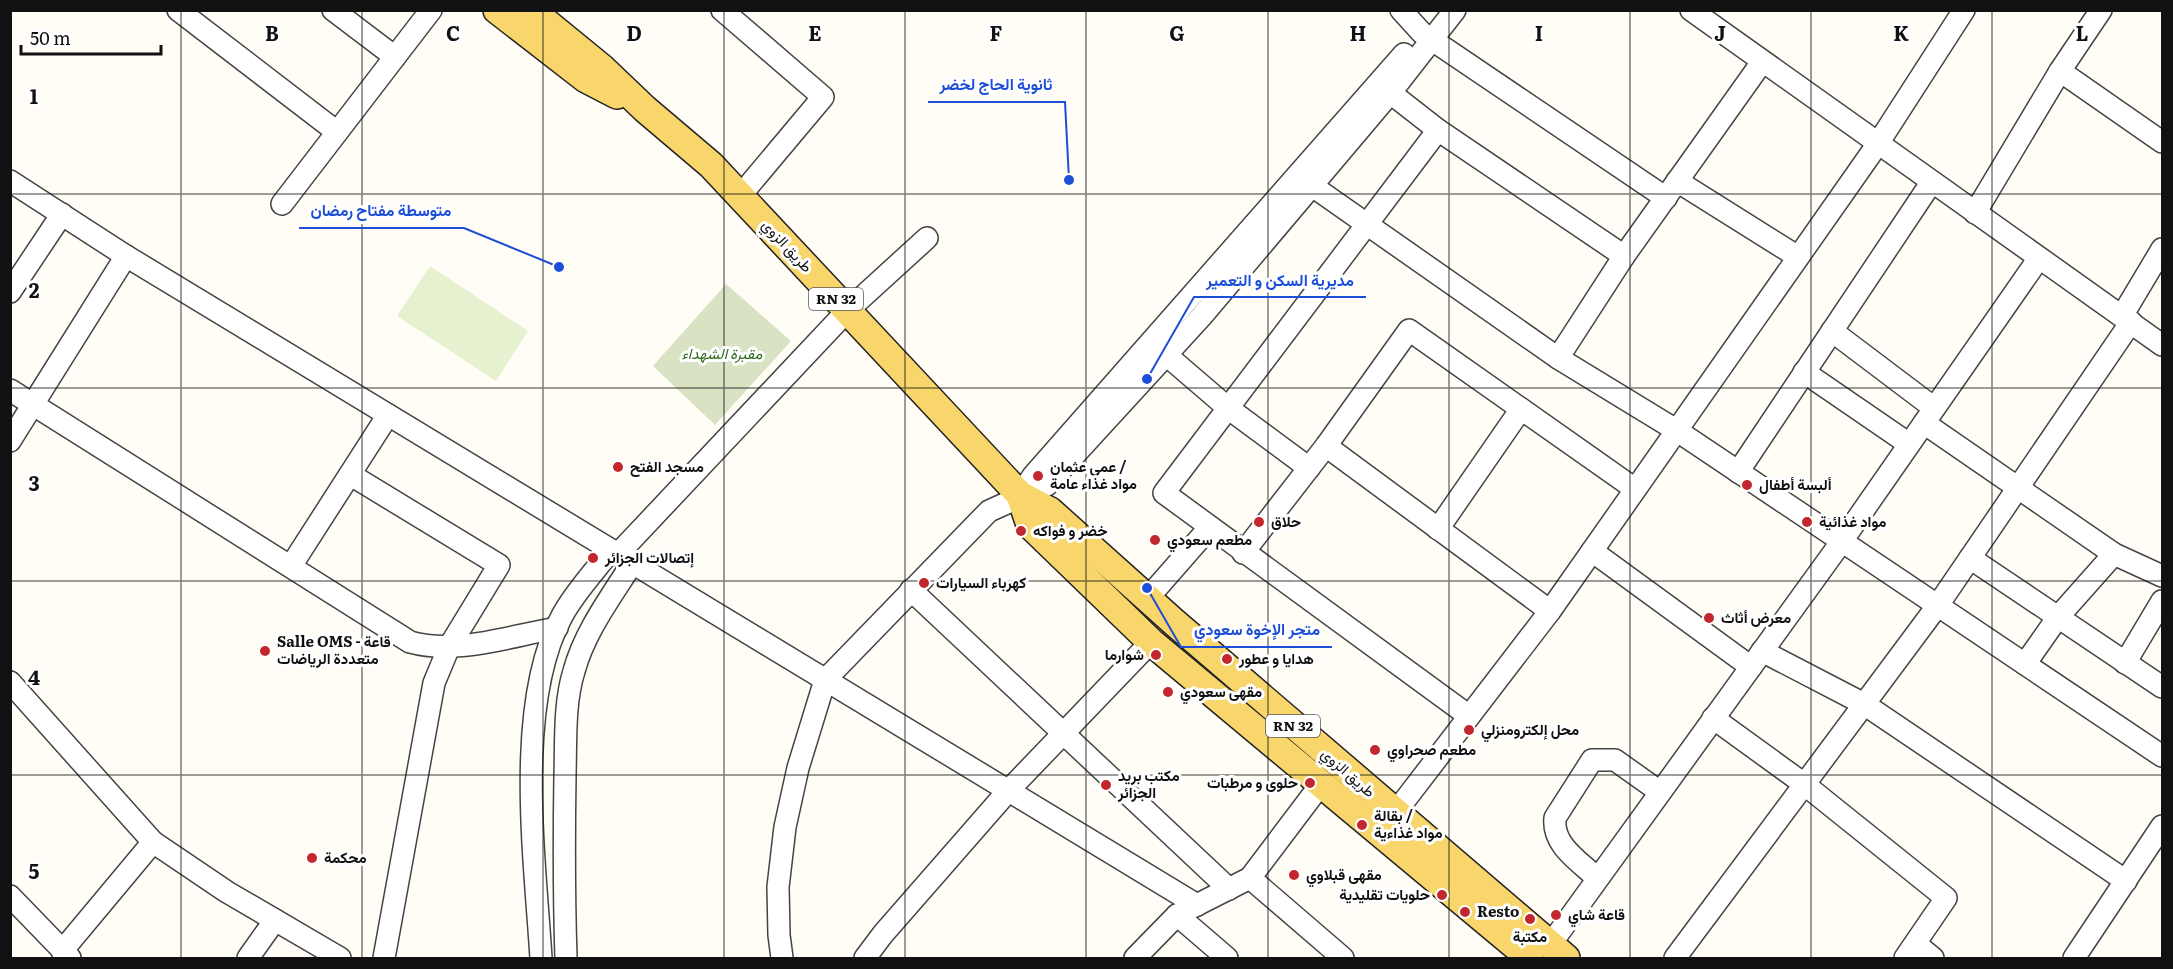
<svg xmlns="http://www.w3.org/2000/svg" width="2173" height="969" viewBox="0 0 2173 969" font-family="Literata,Vazirmatn,serif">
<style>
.cemetery{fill:#d9e3c4}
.pitch{fill:#e6f2cf}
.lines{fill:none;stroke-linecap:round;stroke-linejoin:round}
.minor-casing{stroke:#444;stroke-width:24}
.major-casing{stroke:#222;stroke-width:30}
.minor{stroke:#fff;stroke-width:21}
.major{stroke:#f9d66b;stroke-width:27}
.grid{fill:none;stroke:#111;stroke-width:1.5;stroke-opacity:0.55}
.poi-dot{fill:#c4262e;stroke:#fff;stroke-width:2}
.labels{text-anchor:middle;stroke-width:6;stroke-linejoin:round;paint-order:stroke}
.shield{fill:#fff;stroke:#585858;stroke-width:1.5}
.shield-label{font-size:14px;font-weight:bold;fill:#111}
.street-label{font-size:15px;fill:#111;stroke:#fff}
.park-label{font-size:15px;font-style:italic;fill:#2f6b1f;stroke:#fff}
.poi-label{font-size:15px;font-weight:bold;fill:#111;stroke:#fff;text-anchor:start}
.grid-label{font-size:20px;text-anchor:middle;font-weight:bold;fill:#111;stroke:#fff;stroke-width:6;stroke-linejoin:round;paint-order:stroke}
.leader{fill:none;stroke:#1d4ed8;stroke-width:2}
.callout-dot{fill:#1d4ed8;stroke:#fff;stroke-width:2}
.callout-label{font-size:16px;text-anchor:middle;font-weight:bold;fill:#1d4ed8;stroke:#fff;stroke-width:6;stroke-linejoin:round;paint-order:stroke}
</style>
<rect width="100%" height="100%" fill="#fffdf5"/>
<polygon class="cemetery" points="726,284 791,341 715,425 653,366"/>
<polygon class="pitch" points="430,266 528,331 496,381 397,316"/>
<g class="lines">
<defs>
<g id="minor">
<polyline points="178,10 337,132"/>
<polyline points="333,10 395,57"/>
<polyline points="722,10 823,97 740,196"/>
<polyline points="1401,10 1422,33 1666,198"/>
<polyline points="1691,10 2162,345"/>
<polyline points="2060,71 2162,142"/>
<polyline points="1379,84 1438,130 1624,256"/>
<polyline points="1438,130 1164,493 1469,716"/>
<polyline points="1298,176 1558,358 1676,430 2162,756"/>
<polyline points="10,181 126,256 1197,905"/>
<polyline points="1677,181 1798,257"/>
<polyline points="282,204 431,10"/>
<polyline points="1975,213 2060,71 2101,10"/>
<polyline points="10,292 62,214"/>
<polyline points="2122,316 2162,249"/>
<polyline points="1832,331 1934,408"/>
<polyline points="1157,347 1228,408 1309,468"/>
<polyline points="1558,358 1624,256 1762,62"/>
<polyline points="1804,372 1909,444"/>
<path d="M10,390L410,642C456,655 510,636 557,628"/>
<polyline points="1924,423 2114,554 2162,576"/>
<polyline points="10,441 126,256"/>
<polyline points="1326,446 1550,611"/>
<polyline points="1738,472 1931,183"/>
<polyline points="351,475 499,565 449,647 434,683 384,958"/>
<polyline points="1020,495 1033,476 1404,54"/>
<polyline points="1438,529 1521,409"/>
<polyline points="1592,551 1751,667"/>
<polyline points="1243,553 1326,446 1409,330 1635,489"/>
<polyline points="618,554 847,311 927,238"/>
<polyline points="1970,558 2162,687"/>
<polyline points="291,566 388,415"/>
<polyline points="911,590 1229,889"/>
<polyline points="1147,599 1210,527"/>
<polyline points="1762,651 1864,704 2126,881"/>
<polyline points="2125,663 2162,601"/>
<polyline points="2025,664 2058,617 2114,554"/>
<polyline points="10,682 153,842 227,892 340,958"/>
<polyline points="1713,718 1804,784 1946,898 1905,958"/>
<polyline points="1395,813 1550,611 1877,145 1964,10"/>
<polyline points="1250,878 1343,958"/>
<path d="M1597,878C1579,861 1552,845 1555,818L1592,760H1615L1660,792"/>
<polyline points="10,896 70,958"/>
<polyline points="1177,915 1227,958"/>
<polyline points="1916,944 1933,958"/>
<polyline points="1550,945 1842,541 2039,258"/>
<polyline points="62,951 153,842"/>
<polyline points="248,958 275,920"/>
<path d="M541,958C535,860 514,704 562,616C574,593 595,571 611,550"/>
<path d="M566,958C564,897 564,837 565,775C566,741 564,703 574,671C585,631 611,597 633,562"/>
<polyline points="782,958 779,935 778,887 785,827 798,768 825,680 989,511 1047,485 1201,317 1391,92 1455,10"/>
<polyline points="865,958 883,934 1008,791 1151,642"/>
<polyline points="1135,958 1177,915 1250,878 1321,784"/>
<polyline points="1675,958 1938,605 2131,322"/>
<polyline points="2074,958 2162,826"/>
</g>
<g id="major">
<polyline points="497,10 586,79 617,95"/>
<polyline points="531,10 602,68 645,109 711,165 1020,495 1050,511 1175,623 1566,958"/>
<polyline points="1020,495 1030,525 1151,642 1530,958"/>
</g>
</defs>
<use href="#minor" class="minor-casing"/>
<use href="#major" class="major-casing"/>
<use href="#minor" class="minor"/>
<use href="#major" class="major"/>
</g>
<path class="grid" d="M181,10V958M362,10V958M543,10V958M724,10V958M905,10V958M1086,10V958M1268,10V958M1449,10V958M1630,10V958M1811,10V958M1992,10V958M10,194H2162M10,388H2162M10,581H2162M10,775H2162"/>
<g class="poi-dot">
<circle cx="618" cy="467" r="6"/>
<circle cx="1038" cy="476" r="6"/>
<circle cx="1747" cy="485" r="6"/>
<circle cx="1259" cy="522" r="6"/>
<circle cx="1807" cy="522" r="6"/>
<circle cx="1021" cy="531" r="6"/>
<circle cx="1155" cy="540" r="6"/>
<circle cx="593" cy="558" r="6"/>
<circle cx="924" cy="583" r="6"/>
<circle cx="1709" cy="618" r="6"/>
<circle cx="265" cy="651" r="6"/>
<circle cx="1156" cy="655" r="6"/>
<circle cx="1227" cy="659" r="6"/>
<circle cx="1168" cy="692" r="6"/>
<circle cx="1469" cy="730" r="6"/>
<circle cx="1375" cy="750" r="6"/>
<circle cx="1310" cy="783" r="6"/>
<circle cx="1106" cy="785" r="6"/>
<circle cx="1362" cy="825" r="6"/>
<circle cx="312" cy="858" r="6"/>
<circle cx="1294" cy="875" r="6"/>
<circle cx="1442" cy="895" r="6"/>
<circle cx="1465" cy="912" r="6"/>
<circle cx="1556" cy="915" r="6"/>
<circle cx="1530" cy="919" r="6"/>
</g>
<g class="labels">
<g class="shield">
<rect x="809" y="288" width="54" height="22" rx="4.5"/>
<rect x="1266" y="715" width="54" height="22" rx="4.5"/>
</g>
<g class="shield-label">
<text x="836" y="304">RN 32</text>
<text x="1293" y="731">RN 32</text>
</g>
<g class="street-label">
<text transform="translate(787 246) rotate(47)" y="5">طريق الزوي</text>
<text transform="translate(1348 773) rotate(41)" y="5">طريق الزوي</text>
</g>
<g class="park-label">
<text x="722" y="359">مقبرة الشهداء</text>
</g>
<g class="poi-label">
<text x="630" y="472">مسجد الفتح</text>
<text x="1050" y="472">عمي عثمان /<tspan x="1050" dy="17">مواد غذاء عامة</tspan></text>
<text x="1759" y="490">ألبسة أطفال</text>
<text x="1271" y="527">حلاق</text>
<text x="1819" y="527">مواد غذائية</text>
<text x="1033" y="536">خضر و فواكه</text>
<text x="1167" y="545">مطعم سعودي</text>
<text x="605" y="563">إتصالات الجزائر</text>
<text x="936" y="588">كهرباء السيارات</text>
<text x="1721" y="623">معرض أثاث</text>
<text x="277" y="647">Salle OMS - قاعة<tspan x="277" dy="17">متعددة الرياضات</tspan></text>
<text x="1144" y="660" text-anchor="end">شوارما</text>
<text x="1239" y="664">هدايا و عطور</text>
<text x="1180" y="697">مقهى سعودي</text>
<text x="1481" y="735">محل إلكترومنزلي</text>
<text x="1387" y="755">مطعم صحراوي</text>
<text x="1118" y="781">مكتب بريد<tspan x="1118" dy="17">الجزائر</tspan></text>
<text x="1298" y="788" text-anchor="end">حلوى و مرطبات</text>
<text x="1374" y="821">بقالة /<tspan x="1374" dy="17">مواد غذاءية</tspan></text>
<text x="324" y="863">محكمة</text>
<text x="1306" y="880">مقهى قبلاوي</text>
<text x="1430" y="900" text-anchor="end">حلويات تقليدية</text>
<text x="1477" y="917">Resto</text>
<text x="1568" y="920">قاعة شاي</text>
<text x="1530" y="942" text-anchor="middle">مكتبة</text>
</g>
</g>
<g class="grid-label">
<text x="272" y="41">B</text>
<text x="453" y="41">C</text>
<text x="634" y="41">D</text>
<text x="815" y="41">E</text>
<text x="996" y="41">F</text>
<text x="1177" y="41">G</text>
<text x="1358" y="41">H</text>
<text x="1539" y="41">I</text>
<text x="1720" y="41">J</text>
<text x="1901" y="41">K</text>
<text x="2082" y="41">L</text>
<text x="34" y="104">1</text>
<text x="34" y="298">2</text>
<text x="34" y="491">3</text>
<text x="34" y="685">4</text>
<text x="34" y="879">5</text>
</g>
<path class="leader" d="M1069 180L1065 102H928M559 267L464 228H299M1147 379L1194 297H1366M1147 588L1181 647H1332"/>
<g class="callout-dot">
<circle cx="1069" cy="180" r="6"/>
<circle cx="559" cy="267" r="6"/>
<circle cx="1147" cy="379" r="6"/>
<circle cx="1147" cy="588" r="6"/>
</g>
<g class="callout-label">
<text x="996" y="90">ثانوية الحاج لخضر</text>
<text x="381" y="216">متوسطة مفتاح رمضان</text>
<text x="1280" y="286">مديرية السكن و التعمير</text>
<text x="1257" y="635">متجر الإخوة سعودي</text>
</g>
<rect width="2173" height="969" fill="none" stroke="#111111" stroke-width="24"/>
<path d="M21 45v9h140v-9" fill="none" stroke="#111111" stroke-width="3"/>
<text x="30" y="45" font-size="18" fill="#111111" stroke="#ffffff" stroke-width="4.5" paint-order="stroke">50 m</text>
</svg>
